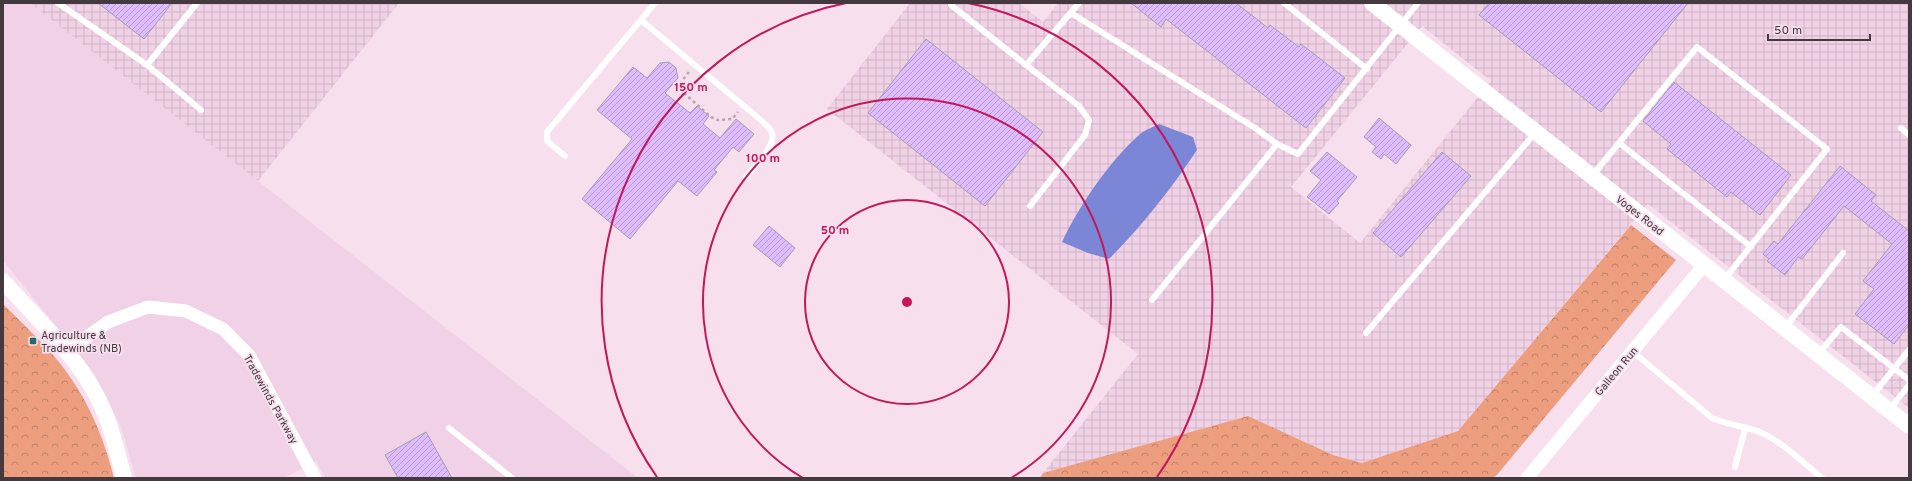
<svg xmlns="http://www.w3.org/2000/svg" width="1912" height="481" viewBox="0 0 1912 481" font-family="Overpass,sans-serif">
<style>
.built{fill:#f1d1e5}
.industrial{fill:url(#industrial-grid);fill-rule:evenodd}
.park{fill:url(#park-crowns)}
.water{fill:#7c86d6}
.building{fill:url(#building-hatch);stroke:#a89db3}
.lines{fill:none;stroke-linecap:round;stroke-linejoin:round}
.path{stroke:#b9a6b2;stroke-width:2.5;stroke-dasharray:3 3;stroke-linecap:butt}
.service{stroke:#fff;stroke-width:6}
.minor{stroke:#fff;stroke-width:13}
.tertiary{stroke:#fff;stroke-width:16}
.ring{fill:none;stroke:#c2185b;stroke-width:2}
.poi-dot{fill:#256d64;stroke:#f7dfee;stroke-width:1.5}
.labels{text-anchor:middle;stroke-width:3.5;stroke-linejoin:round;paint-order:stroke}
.street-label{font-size:11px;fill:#43393f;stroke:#f7dfee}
.poi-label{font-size:11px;fill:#43393f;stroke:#f7dfee;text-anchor:start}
.centre{fill:#c2185b;stroke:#f7dfee;stroke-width:2}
.ring-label{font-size:12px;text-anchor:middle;font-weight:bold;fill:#c2185b;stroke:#f7dfee;stroke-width:3.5;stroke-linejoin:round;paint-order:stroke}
</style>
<defs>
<pattern id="industrial-grid" width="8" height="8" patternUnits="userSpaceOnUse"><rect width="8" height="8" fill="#f1d1e5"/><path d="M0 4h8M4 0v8" fill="none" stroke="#d0b4c6"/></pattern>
<pattern id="park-crowns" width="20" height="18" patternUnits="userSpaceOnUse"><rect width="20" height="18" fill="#ec9e7f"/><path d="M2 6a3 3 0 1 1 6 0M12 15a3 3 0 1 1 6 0" fill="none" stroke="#c18269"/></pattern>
<pattern id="building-hatch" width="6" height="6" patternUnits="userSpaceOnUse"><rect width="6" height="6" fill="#debcfd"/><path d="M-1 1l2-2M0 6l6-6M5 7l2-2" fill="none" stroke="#b69ace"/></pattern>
</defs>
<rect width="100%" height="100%" fill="#f7dfee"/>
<polygon class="built" points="3,3 30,3 638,478 325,478 316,461 284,478 136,478 121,427 94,374 3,260"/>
<g class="industrial">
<polygon points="30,3 399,3 258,181"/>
<path d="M910,3H1019L1043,22L1058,3H1909V408L1648,204L1458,431L1362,463L1333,455L1248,416L1043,473L1138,354L827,109ZM1422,26L1491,81L1360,243L1291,187Z"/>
</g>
<g class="park">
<polygon points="1631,225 1676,260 1496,476 1491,478 1040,478 1043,473 1248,416 1333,455 1362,463 1458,431"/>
<path d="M3,304C20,321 38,338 54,356C84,391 103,433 114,478H3Z"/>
</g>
<path class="water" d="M1159,124L1193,137L1197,150C1171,189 1142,226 1109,259L1088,253L1062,242C1080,204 1109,162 1140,134C1145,130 1153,127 1159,124Z"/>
<g class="building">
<polygon points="98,3 172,3 144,39"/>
<polygon points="1131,3 1236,3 1268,28 1270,25 1299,47 1301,44 1345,78 1306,128 1166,19 1161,27"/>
<polygon points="1489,3 1688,3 1601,112 1479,15"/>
<polygon points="926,39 1043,132 985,206 868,113"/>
<polygon points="669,62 676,68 678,78 665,93 690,113 697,106 709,116 703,124 720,138 736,119 754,134 739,152 733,147 714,170 717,172 697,196 678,181 630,239 582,199 632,139 597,110 633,67 647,78 660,63"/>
<polygon points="1674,82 1791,175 1760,215 1731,192 1727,197 1667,149 1671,144 1643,121"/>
<polygon points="1379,118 1411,145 1396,164 1384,154 1381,159 1372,152 1376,147 1364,137"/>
<polygon points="1327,152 1357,177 1337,201 1339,203 1329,214 1307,197 1321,180 1310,171"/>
<polygon points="1442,152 1471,176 1401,257 1373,233"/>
<polygon points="1840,166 1876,195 1871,201 1909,231 1909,325 1894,344 1855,314 1874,289 1863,281 1892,244 1844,206 1802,259 1798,257 1785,275 1767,261 1769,259 1763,254 1774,241 1778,244"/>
<polygon points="769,226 795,248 780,267 753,245"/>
<polygon points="426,432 452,478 398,478 385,455"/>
</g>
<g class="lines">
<polyline class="path" points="689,72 681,82 685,94 711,117 718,120 732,119 738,112"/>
<g class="service">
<polyline points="58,3 147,65 201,110"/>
<polyline points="1284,3 1367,69"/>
<polyline points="951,5 1026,65"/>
<polyline points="1071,13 1255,128 1277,144 1298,154 1418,3"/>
<path d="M641,20L762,121C765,124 769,127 771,131C779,143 754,167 746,177"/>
<polyline points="147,65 197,3"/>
<polyline points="1901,128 1909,135"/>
<polyline points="1619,143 1750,246"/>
<polyline points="565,156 547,141 547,132 655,3"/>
<polyline points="1592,176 1697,47 1827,149 1724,280"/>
<polyline points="1030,206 1085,135 1089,120 1079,106 1026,65 1079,3"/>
<polyline points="1152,300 1277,144"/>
<polyline points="1785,328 1843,253"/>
<polyline points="1366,333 1535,133"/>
<path d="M1632,351L1712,418C1728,425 1746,426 1762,433C1784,443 1803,463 1822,478"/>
<polyline points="1818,354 1841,327 1909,380"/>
<polyline points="1872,396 1909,350"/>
<polyline points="1889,410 1909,385"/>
<polyline points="449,428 512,478"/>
<polyline points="1735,467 1745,429"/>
</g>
<g class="minor">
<polyline points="66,352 108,322 148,307 186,311 223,329 249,355 315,478"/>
<polyline points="1527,478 1704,265"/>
</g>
<g class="tertiary">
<polyline points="1372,3 1909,426"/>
<path d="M3,281C38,320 84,362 104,411C113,432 118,456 124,478"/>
</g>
</g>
<g class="ring">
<circle cx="907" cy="302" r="102"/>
<path d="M803 478A204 204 0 1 1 1011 478"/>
<path d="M657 477A305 305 0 0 1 846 3M968 3A305 305 0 0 1 1157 477"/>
</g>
<rect class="poi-dot" x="29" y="337" width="8" height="8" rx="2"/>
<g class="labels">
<g class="street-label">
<text transform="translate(1640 215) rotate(38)" y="4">Voges Road</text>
<text transform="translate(1616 371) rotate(-50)" y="4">Galleon Run</text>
<text transform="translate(271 399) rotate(61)" y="4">Tradewinds Parkway</text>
</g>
<g class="poi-label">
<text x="41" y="339">Agriculture &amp;<tspan x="41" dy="13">Tradewinds (NB)</tspan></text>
</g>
</g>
<circle cx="907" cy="302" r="6" class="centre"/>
<g class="ring-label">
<text x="691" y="91">150 m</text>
<text x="763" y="162">100 m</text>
<text x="835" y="234">50 m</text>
</g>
<rect width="1912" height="481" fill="none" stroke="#43393f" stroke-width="8"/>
<path d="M1768 34v6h102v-6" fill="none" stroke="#43393f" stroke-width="2"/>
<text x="1774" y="34" font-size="12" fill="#43393f" stroke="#f7dfee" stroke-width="3" paint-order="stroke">50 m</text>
</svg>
